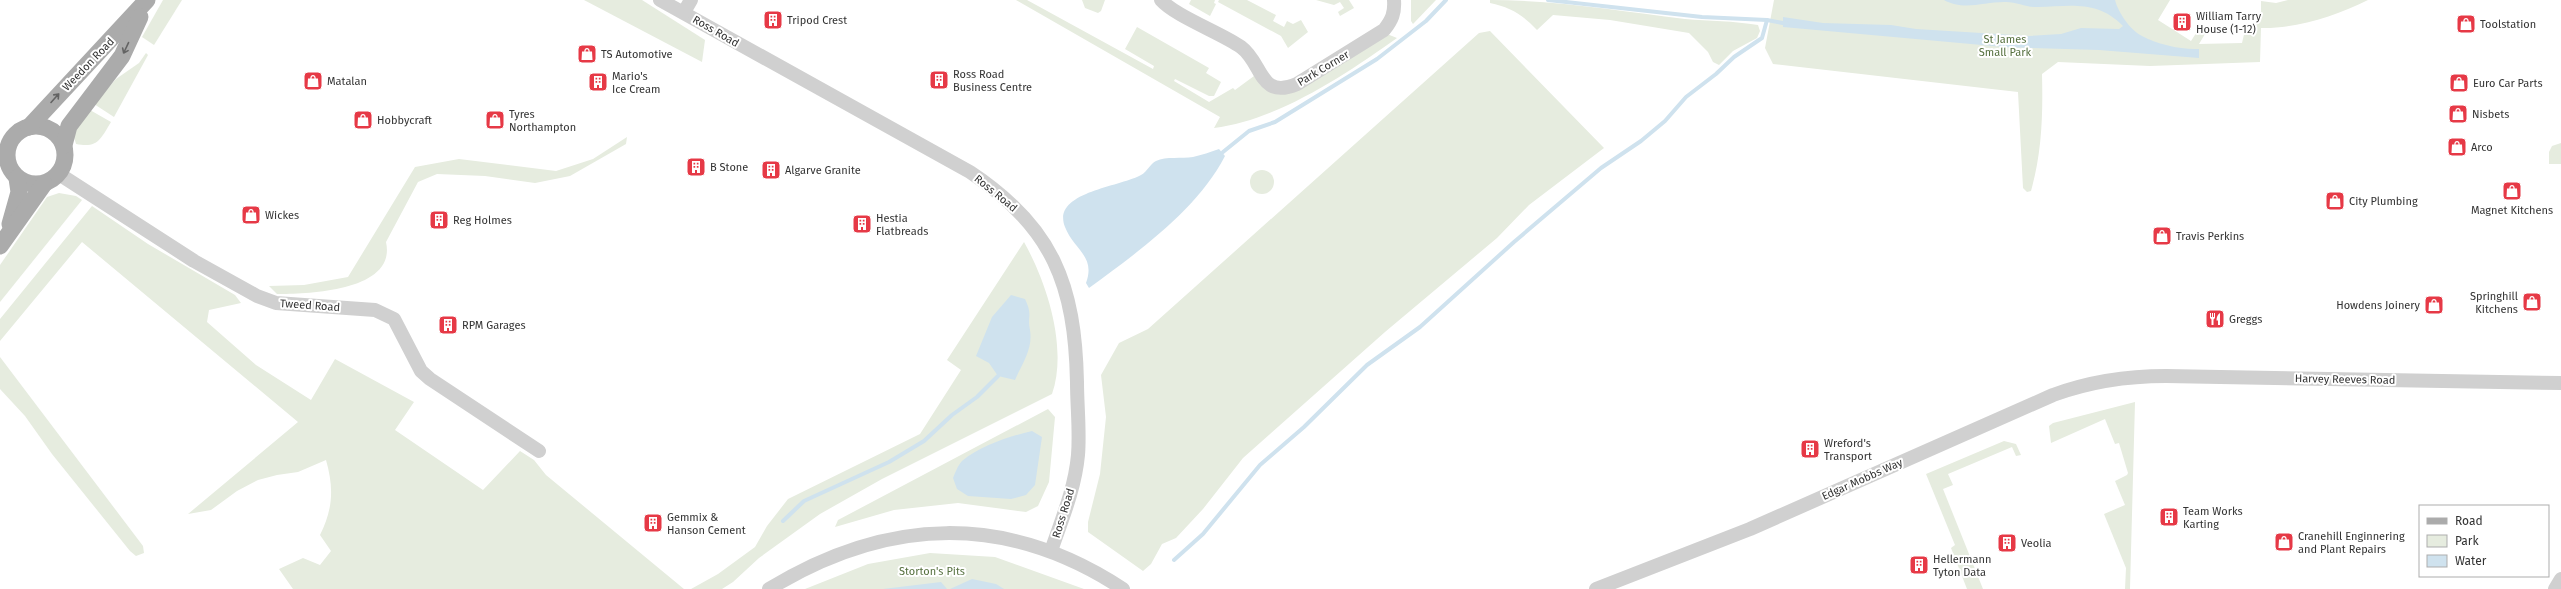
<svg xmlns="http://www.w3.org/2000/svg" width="2561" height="589" viewBox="0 0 2561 589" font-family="'Fira Sans',sans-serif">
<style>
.green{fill:#e6ecdf}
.water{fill:#cfe2ee}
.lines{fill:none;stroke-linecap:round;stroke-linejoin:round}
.stream{stroke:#cfe2ee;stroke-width:4}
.minor{stroke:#d0d0d0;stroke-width:14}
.major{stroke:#ababab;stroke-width:17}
.oneway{stroke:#636363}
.labels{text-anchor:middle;stroke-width:4;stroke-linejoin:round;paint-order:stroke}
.poi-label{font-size:11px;fill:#333;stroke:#fff;text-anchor:start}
.street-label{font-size:11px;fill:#333;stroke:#fff}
.park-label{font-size:11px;fill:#56703f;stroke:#fff}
</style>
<rect width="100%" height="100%" fill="#fff"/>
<g class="green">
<polygon points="163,0 182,0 154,45 142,37"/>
<polygon points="584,0 642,0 705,40 702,62"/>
<path d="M1016,0H1027L1153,69L1154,66L1125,49L1137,27L1209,68L1206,73L1221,82L1214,96H1209L1175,79L1174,81L1209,102L1233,88L1235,90L1254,76L1260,84L1278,94L1387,34L1397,38C1345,75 1278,120 1214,128L1220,117Z"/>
<polygon points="1082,0 1105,0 1101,11 1098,13 1085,8"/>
<polygon points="1191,0 1215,0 1214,3 1216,4 1210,16 1189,4"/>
<polygon points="1219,0 1247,0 1276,15 1273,21 1284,27 1287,21 1293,24 1301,20 1308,32 1288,48 1281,36 1218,2"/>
<polygon points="1316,0 1349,0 1354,8 1340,16 1338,12 1344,8 1340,2 1334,5"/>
<polygon points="1411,0 1436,0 1413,24 1411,21"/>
<path d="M1490,0C1555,0 1620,11 1685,19C1709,21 1734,21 1758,25L1760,31L1757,38L1733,51L1719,65L1713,62L1708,52L1689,33L1610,20L1553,15L1537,30C1523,15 1510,7 1490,3Z"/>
<path d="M1774,0H2170L2158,20L2191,41L2202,24L2208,29L2199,44L2242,43L2246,26L2261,18V1L2276,3L2288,0H2368C2336,16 2296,29 2261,28L2260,62L2150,66L2058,62L2042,74C2043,114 2042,152 2031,191L2027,192L2023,188L2018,92L1773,64L1765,48Z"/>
<polygon points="1490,31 1604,148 1529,205 1497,238 1385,332 1243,458 1203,509 1176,538 1162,544 1151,564 1143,571 1088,532 1088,522 1100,474 1106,417 1101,375 1119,343 1148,329 1479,33"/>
<polygon points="146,53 148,55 114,117 94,104 116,79 139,63"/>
<path d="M90,110L111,122C100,140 98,148 76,144L73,134Z"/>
<path d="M627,137L626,144L570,176L535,183L485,176L437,174L418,182L386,242C397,291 309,294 277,294L269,286L304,285L348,277L415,167L459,159L556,171L593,159Z"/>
<polygon points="2561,143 2561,164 2549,164 2549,152 2552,146"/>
<circle cx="1262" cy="182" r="12"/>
<polygon points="59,193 76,196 82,200 0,302 0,265 47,197"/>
<path d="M92,206L148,244L235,295L241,303L209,310L207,322L256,365L311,400L335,359L414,402L395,430L483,490L520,451L534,460L546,475L684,589H293L279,569L303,558L320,565L331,551L320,535C333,509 334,488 326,460L298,472L277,475L258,480L237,491L211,510L188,514L298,422L82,242L0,341V319Z"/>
<path d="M1024,242C1047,283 1068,348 1052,394L882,479L820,514L759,558L733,582L722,589H691L718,574L755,547L767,526L788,499L920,434L961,370L947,360Z"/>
<polygon points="0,357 143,546 144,553 136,556 130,551 52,454 25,416 0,389"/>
<polygon points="2135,402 2130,589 2125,589 2126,568 2104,514 2125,505 2115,481 2127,475 2128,473 2119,443 2115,444 2105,419 2051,443 2049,426 2053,423"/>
<polygon points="1048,409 1055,417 1049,482 1038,506 1026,512 958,503 894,510 835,527 838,520"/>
<polygon points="2004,441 2016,444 2021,455 2016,456 2012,447 1948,474 1953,485 1943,489 1983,589 1967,589 1951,548 1955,545 1926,474"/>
<polygon points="930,553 995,557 1084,589 805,589 868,564"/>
</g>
<g class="water">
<path d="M1944,0H2115C2118,12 2130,30 2142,36C2157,44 2181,50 2199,49V58L2099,50L2004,47L1783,27V17L1823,23L1891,25L1916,29L2030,36L2061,34L2081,28L2119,29L2123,26C2098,0 2071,6 2038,7C2027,8 2015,1 2004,2C1984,2 1963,11 1944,0Z"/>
<path d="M1219,149L1225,156C1198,209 1137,253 1089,288L1086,283C1096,256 1074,250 1065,227C1051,192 1120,187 1141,175C1147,172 1150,164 1156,161C1166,156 1182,159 1193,157C1202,155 1210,152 1219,149Z"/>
<path d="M1011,295L1025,299C1033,316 1027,315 1030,330C1033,349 1023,362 1015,380L998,376L989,363L976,356L992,317Z"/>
<path d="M1032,431L1042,437L1035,485L1026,495L1011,499L968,496L957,489L953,478C955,473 958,465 962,461C980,446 1010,436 1032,431Z"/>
<polygon points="972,579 996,584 1004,589 950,589"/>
<polygon points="941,582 947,589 883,589"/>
</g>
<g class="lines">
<g class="stream">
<polyline points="1548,0 1702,17 1767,20 1788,24"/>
<polyline points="1223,152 1249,131 1275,122 1377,59 1426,21 1446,0"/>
<polyline points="783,521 804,501 889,462 924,441 952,415 977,397 998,376"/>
<polyline points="1174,560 1203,534 1260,465 1304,427 1367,365 1420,327 1514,242 1601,168 1641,141 1665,121 1686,97 1716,74 1734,57 1762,38 1767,20"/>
</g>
<g class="minor">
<path d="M660,0L970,172C1053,227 1075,285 1077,382C1077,406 1080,431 1078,455C1075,488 1062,519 1051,551"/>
<path d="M1161,0C1175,16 1221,33 1241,47C1263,63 1259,100 1297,84L1384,30C1392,20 1395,13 1394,0"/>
<polyline points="684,12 691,0"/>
<polyline points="0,154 7,154"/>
<polyline points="59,174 194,261 257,296 276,303 375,310 394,319 421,371 430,379 539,451"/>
<path d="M769,589C887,517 1006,512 1123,589"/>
<path d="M1596,589L1750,529L2053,395C2091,381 2126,376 2166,376L2561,383"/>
<polyline points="2555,589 2561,579"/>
</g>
<g class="major">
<circle cx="36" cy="155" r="29"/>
<polyline points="29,127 147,0"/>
<polyline points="64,145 69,126 122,56 140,17"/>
<polyline points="10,224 19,192 17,178"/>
<polyline points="0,246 44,184"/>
</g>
</g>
<defs><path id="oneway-shaft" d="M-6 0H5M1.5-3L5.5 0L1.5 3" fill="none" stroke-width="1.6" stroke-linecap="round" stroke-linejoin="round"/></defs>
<g class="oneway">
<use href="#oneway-shaft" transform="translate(126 48) rotate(115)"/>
<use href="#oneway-shaft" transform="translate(55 98) rotate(-48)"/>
</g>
<defs>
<symbol id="building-square" viewBox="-11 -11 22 22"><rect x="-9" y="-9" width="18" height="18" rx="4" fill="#e63946" stroke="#fff"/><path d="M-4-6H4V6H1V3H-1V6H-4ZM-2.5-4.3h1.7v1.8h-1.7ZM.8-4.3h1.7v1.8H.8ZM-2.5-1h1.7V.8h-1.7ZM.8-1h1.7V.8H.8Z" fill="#fff"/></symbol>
<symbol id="shop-square" viewBox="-11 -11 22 22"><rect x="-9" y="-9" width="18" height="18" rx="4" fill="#e63946" stroke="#fff"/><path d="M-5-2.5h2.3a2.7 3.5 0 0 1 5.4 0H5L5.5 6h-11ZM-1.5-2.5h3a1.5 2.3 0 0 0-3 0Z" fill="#fff"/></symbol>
<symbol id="restaurant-square" viewBox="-11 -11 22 22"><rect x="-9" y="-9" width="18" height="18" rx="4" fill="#e63946" stroke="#fff"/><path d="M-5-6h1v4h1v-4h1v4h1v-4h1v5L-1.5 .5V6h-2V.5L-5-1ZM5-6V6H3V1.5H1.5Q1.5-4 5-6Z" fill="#fff"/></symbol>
</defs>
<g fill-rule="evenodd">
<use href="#building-square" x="762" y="9" width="22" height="22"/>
<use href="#building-square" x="2171" y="11" width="22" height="22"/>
<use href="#shop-square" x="2455" y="13" width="22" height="22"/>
<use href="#shop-square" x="576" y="43" width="22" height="22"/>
<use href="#building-square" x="928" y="69" width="22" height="22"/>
<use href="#shop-square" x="302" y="70" width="22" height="22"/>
<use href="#building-square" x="587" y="71" width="22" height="22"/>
<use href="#shop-square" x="2448" y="72" width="22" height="22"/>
<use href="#shop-square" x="2447" y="103" width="22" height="22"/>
<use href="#shop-square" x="352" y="109" width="22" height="22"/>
<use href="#shop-square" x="484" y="109" width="22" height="22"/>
<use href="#shop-square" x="2446" y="136" width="22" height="22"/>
<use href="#building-square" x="685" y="156" width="22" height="22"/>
<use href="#building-square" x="760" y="159" width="22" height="22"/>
<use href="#shop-square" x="2501" y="180" width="22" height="22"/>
<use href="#shop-square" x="2324" y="190" width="22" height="22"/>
<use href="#shop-square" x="240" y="204" width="22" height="22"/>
<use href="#building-square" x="428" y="209" width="22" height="22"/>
<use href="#building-square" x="851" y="213" width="22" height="22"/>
<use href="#shop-square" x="2151" y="225" width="22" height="22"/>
<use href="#shop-square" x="2521" y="291" width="22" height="22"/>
<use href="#shop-square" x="2423" y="294" width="22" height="22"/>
<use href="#restaurant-square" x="2204" y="308" width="22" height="22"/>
<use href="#building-square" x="437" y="314" width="22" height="22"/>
<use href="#building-square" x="1799" y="438" width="22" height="22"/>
<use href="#building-square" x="2158" y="506" width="22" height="22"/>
<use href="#building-square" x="642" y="512" width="22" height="22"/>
<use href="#shop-square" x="2273" y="531" width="22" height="22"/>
<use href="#building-square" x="1996" y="532" width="22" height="22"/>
<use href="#building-square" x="1908" y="554" width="22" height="22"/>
</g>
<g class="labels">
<g class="poi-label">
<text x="2196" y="20">William Tarry<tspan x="2196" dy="13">House (1-12)</tspan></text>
<text x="787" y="24">Tripod Crest</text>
<text x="2480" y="28">Toolstation</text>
<text x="601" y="58">TS Automotive</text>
<text x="953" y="78">Ross Road<tspan x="953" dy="13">Business Centre</tspan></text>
<text x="612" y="80">Mario's<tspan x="612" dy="13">Ice Cream</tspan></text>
<text x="327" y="85">Matalan</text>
<text x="2473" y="87">Euro Car Parts</text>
<text x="509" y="118">Tyres<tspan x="509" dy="13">Northampton</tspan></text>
<text x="2472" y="118">Nisbets</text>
<text x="377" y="124">Hobbycraft</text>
<text x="2471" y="151">Arco</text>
<text x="710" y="171">B Stone</text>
<text x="785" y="174">Algarve Granite</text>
<text x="2349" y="205">City Plumbing</text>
<text x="2512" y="214" text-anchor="middle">Magnet Kitchens</text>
<text x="265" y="219">Wickes</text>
<text x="876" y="222">Hestia<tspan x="876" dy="13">Flatbreads</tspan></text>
<text x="453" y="224">Reg Holmes</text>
<text x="2176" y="240">Travis Perkins</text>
<text x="2518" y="300" text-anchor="end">Springhill<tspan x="2518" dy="13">Kitchens</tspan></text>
<text x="2420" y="309" text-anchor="end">Howdens Joinery</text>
<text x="2229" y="323">Greggs</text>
<text x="462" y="329">RPM Garages</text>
<text x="1824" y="447">Wreford's<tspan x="1824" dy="13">Transport</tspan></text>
<text x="2183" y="515">Team Works<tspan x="2183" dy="13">Karting</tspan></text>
<text x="667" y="521">Gemmix &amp;<tspan x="667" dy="13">Hanson Cement</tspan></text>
<text x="2298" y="540">Cranehill Enginnering<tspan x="2298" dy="13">and Plant Repairs</tspan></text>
<text x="2021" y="547">Veolia</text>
<text x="1933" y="563">Hellermann<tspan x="1933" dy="13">Tyton Data</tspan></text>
</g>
<g class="street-label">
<text transform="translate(716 31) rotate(30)" y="4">Ross Road</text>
<text transform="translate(88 64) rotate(-46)" y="4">Weedon Road</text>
<text transform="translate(1323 68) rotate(-31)" y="4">Park Corner</text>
<text transform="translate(996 193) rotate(39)" y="4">Ross Road</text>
<text transform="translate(310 305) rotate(4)" y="4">Tweed Road</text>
<text transform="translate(2345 379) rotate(1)" y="4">Harvey Reeves Road</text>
<text transform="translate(1862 479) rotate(-24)" y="4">Edgar Mobbs Way</text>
<text transform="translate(1063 513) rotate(-73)" y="4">Ross Road</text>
</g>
<g class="park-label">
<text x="2005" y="43">St James<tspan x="2005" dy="13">Small Park</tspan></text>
<text x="932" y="575">Storton's Pits</text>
</g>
</g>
<rect x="2419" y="505" width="130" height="72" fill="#ffffff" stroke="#adadad"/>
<rect x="2427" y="518" width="20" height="6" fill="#ababab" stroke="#adadad"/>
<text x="2455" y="525" font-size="12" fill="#333333">Road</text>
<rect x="2427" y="535" width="20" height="12" fill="#e6ecdf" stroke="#adadad"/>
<text x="2455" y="545" font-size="12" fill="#333333">Park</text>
<rect x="2427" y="555" width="20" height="12" fill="#cfe2ee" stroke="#adadad"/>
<text x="2455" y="565" font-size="12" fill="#333333">Water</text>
</svg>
